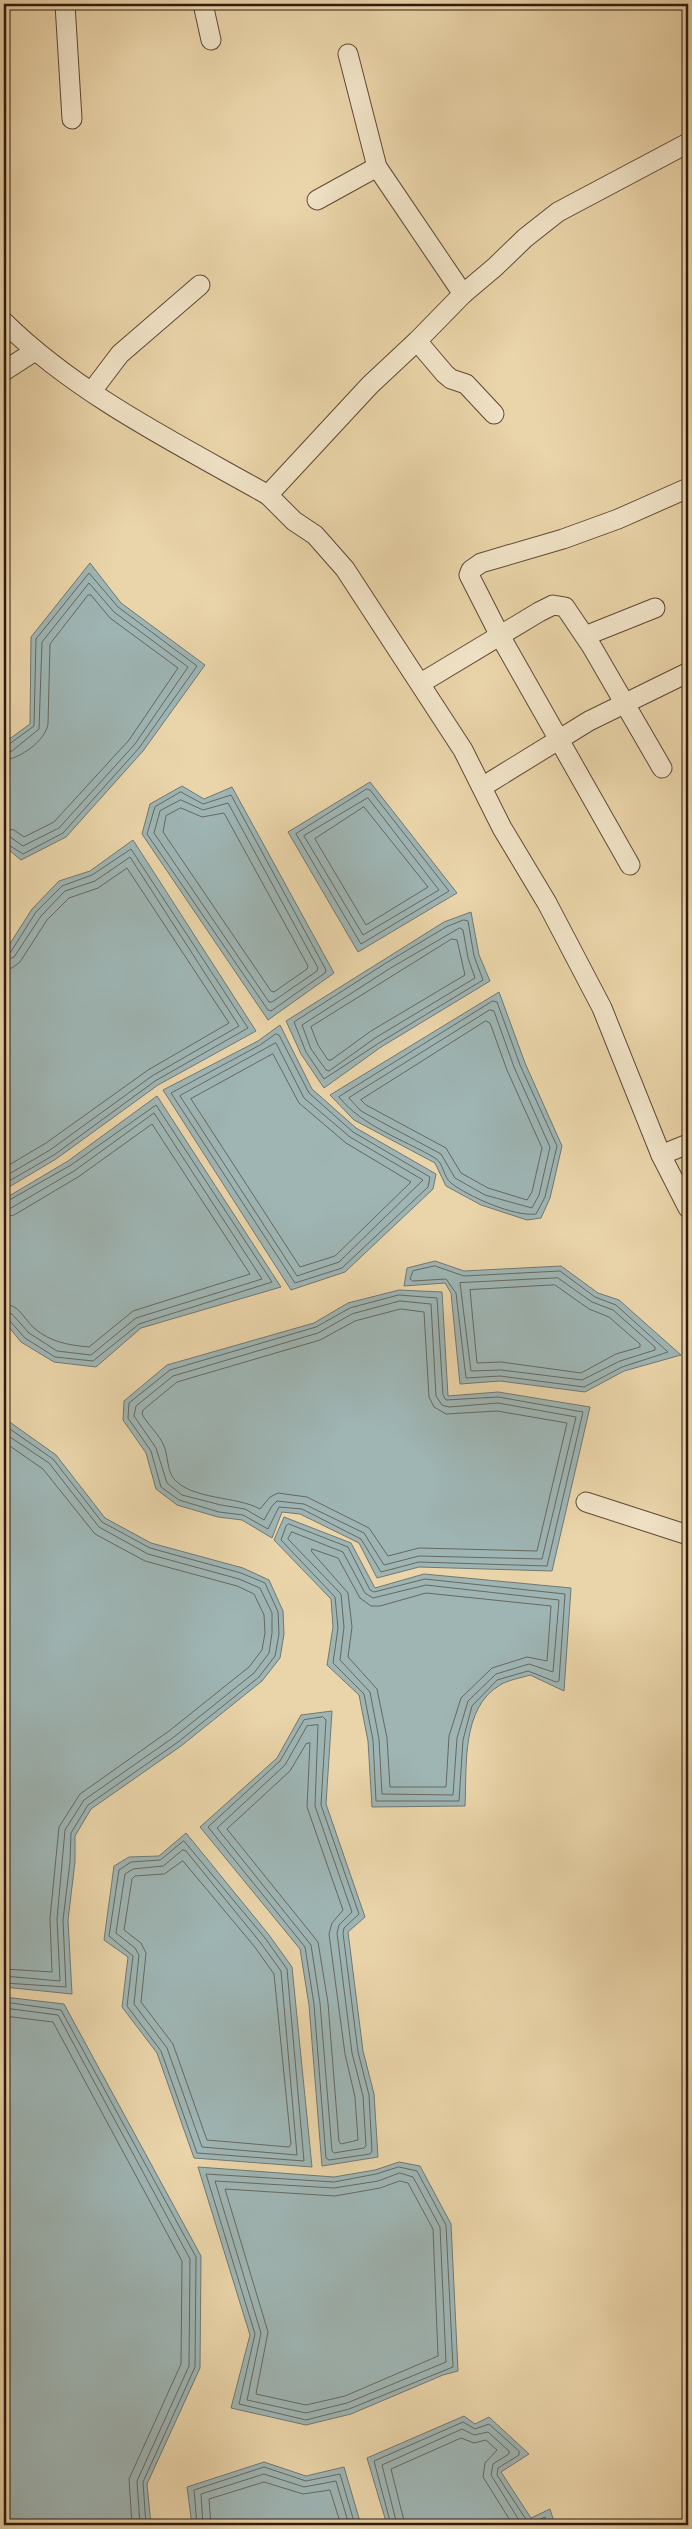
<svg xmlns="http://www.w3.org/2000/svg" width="692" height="2529" viewBox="0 0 692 2529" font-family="'Libre Caslon Text',serif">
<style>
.water{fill:#9eb5b4;stroke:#727771}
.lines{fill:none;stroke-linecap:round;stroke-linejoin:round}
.shore{stroke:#676860;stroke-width:1}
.minor-casing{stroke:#5e4934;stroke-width:21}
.minor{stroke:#f1e3c7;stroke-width:19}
</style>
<rect width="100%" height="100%" fill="#ead4a9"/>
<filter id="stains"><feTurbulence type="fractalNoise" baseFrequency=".004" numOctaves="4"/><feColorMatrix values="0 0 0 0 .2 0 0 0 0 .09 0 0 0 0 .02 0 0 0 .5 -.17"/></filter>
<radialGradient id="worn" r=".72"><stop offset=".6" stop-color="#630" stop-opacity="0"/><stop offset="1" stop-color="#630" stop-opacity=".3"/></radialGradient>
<g class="water">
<polygon points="90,563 121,603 205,665 143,751 66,837 21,860 4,846 4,743 30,724 31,637"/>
<polygon points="370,782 457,893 358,952 288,832"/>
<polygon points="182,786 204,799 232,787 334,973 268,1020 142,834 150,804"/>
<polygon points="133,840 256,1031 158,1085 56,1159 4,1190 4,953 32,909 59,881 90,871"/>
<polygon points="471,912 479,955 490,981 381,1047 324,1088 301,1054 286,1021 444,922"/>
<polygon points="499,992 525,1063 562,1146 550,1198 541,1218 527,1220 481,1205 446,1186 435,1163 354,1120 330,1095"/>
<polygon points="280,1025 312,1089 356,1128 436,1174 433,1189 345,1272 291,1290 163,1090 258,1041"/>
<polygon points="157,1096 281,1287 141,1328 96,1367 54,1362 21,1342 4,1321 4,1199 68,1161"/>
<polygon points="435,1261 464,1271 561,1266 598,1293 619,1300 681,1355 624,1371 585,1392 500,1381 460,1384 451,1293 445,1283 404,1286 407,1268"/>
<polygon points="399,1290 442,1292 448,1396 498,1392 590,1407 552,1571 419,1567 377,1578 359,1543 300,1514 282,1512 272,1538 242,1520 218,1517 177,1505 156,1489 146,1453 123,1420 124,1401 167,1365 314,1323 348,1303"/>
<polygon points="4,1418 56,1455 105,1518 151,1543 243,1568 269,1580 283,1611 284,1634 280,1658 262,1681 181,1746 91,1809 75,1836 75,1862 68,1920 72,1994 4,1987"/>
<path d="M284,1517L351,1543L375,1588L424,1574L571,1588L564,1691L530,1675C521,1678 508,1680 500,1685C461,1708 467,1766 465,1806L372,1807L368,1741L359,1695L327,1665L333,1627L331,1599L274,1540Z"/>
<polygon points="332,1711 326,1804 365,1917 348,1932 363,2051 374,2094 378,2157 322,2166 309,2005 300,1949 200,1827 277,1758 301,1715"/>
<polygon points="186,1833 269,1935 292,1967 312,2167 194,2158 157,2053 122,2007 128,1957 104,1940 114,1866 129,1857 159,1856"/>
<polygon points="4,1997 64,2004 201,2256 200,2368 147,2484 151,2525 4,2525"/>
<polygon points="399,2162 420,2166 451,2224 458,2371 443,2375 351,2414 306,2425 231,2408 250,2335 198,2167 334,2177 375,2170"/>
<polygon points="464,2416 475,2424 489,2417 529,2454 501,2472 531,2518 550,2509 555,2525 387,2525 367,2458"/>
<polygon points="264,2462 306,2476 344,2467 361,2525 192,2525 187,2487"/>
</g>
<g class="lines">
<g class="shore">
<polyline points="4,746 8,745 34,726 36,639 89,573 118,607 197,666 139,748 63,833 23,854 4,842"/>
<polyline points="4,753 12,751 39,729 42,642 89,583 114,612 188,667 135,744 59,828 23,846 10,837 4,836"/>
<path d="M4,760C20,759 46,740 48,724L50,644L88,595H91L110,618L178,668L129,740L54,822L24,837L14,830L4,829"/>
<polygon points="367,789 370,790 449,891 361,944 296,834"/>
<polygon points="181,792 203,804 231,795 326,970 325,973 271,1011 268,1010 147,834 155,807"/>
<polygon points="368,798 439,890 363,935 304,836"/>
<polygon points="181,800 203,810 228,803 318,968 317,971 272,1002 269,1002 154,833 160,811"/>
<polygon points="364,807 428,887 366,925 315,839"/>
<polygon points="181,808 202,817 224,813 308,966 307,969 274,992 271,991 163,832 166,816"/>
<polygon points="464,920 468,921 474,956 483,980 379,1043 324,1079 306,1052 294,1022 386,963 446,927"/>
<polygon points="460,928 463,930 468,958 475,978 375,1038 329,1071 326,1070 311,1049 302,1025 389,969"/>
<polygon points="452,939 457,940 465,975 371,1031 331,1060 328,1060 318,1045 311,1027"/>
<polyline points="4,955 10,953 36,912 62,886 92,875 131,849 248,1028 155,1081 54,1155 4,1184"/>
<polyline points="4,961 14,957 41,916 65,891 95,881 130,857 239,1026 152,1076 50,1150 4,1177"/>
<polyline points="4,969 12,968 20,962 47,920 69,898 98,888 127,868 229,1023 148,1070 46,1143 4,1168"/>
<path d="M493,1001L497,1002L520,1065L557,1146L545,1197L536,1214C515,1217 469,1197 451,1183C443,1177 444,1163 435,1158C403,1139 363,1127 339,1097Z"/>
<polygon points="490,1010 494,1011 514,1067 550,1147 539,1195 532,1208 485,1195 455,1178 441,1154 361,1111 349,1098"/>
<polygon points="486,1021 490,1023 507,1070 542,1148 532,1192 527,1200 488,1188 461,1173 446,1148 366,1105 361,1100"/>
<polygon points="276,1034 279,1035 309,1093 353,1132 430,1177 428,1187 342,1268 295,1283 171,1093 260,1045"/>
<polygon points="276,1043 304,1098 350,1137 423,1180 339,1262 297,1276 180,1096"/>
<polygon points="273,1054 299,1103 346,1143 411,1182 335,1256 300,1267 191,1099"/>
<polyline points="4,1203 71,1165 156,1105 272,1282 139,1324 93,1361 55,1357 25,1338 9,1320 4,1318"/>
<polyline points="4,1210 11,1208 74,1171 154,1113 262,1279 136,1318 91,1355 57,1351 29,1333 12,1314 4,1312"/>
<path d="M4,1217L14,1215L78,1177L152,1124L250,1274L133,1311L89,1347C68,1345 50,1342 34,1328C23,1318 20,1305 4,1304"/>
<polygon points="435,1266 464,1276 560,1271 595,1297 616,1305 668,1352 622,1367 584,1387 500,1376 466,1378 456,1293 446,1279 413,1281 410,1279 413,1271"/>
<polygon points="558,1278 592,1302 613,1310 655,1347 655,1350 620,1361 582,1380 501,1370 471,1371 460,1283"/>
<polygon points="555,1285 589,1309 609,1317 640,1344 640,1347 616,1354 581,1373 501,1362 477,1363 470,1290"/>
<polygon points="399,1295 437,1298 443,1395 446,1400 498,1397 583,1412 547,1566 419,1562 381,1572 361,1539 302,1509 279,1507 268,1529 243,1515 219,1512 179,1500 161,1487 151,1451 128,1418 129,1403 170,1370 316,1327 350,1308"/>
<polygon points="400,1301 431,1304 436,1396 442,1405 449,1407 498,1403 576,1417 542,1559 419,1556 384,1565 364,1533 304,1504 277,1501 272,1506 264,1520 245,1509 221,1505 182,1495 167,1483 156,1448 134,1416 136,1406 173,1376 318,1333 352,1314"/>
<path d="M401,1309L424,1312L429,1397L434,1407L446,1414L497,1411L567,1423L537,1551L419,1548L388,1556L369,1528L307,1497L278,1493L270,1497L260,1509C237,1496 192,1500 174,1479C167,1471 168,1455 164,1446C159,1434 148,1425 142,1414L143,1410L177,1382L320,1340L355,1321Z"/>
<polyline points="4,1425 53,1459 102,1522 150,1548 241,1573 265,1583 278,1612 279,1634 275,1656 259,1677 178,1742 88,1805 71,1833 70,1862 63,1920 66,1987 4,1983"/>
<polyline points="4,1433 49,1463 99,1527 148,1554 239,1579 260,1588 272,1613 272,1633 269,1653 254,1673 174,1737 84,1800 65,1830 57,1919 60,1981 4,1976"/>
<polyline points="4,1442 43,1469 95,1534 145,1561 237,1586 254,1594 264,1615 265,1633 262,1650 249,1667 169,1731 80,1794 59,1827 50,1918 52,1972 4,1969"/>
<polygon points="289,1524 348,1547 370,1590 374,1592 425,1579 565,1594 559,1681 556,1682 528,1671 497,1680 472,1706 463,1740 459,1801 376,1801 373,1740 364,1694 333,1663 338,1628 335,1597 281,1540 286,1526"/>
<polygon points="292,1532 343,1552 365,1593 373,1598 426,1585 559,1600 553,1672 529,1664 496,1674 468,1701 457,1738 453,1795 382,1794 379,1739 370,1692 340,1660 344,1627 341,1594 288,1539"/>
<polygon points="312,1549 338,1558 360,1598 371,1606 380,1606 426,1593 551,1606 547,1661 527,1657 492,1668 461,1698 449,1736 446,1787 390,1787 387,1738 377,1689 348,1657 352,1627 348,1593 312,1552"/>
<polygon points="323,1717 326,1720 321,1805 359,1914 344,1928 343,1933 358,2052 369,2095 372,2151 370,2154 329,2160 326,2158 314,2004 305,1947 208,1827 280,1761 304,1720"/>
<polygon points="318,1725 315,1806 352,1912 339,1925 337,1933 352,2053 363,2096 366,2146 364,2148 334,2153 332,2151 320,2003 311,1945 217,1828 285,1765 307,1726"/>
<polygon points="310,1743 307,1807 343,1910 332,1923 329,1934 345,2054 355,2097 358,2140 341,2144 339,2142 328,2003 318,1942 227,1829 290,1771 306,1744"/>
<polygon points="184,1841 265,1938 287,1969 304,2161 197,2153 161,2051 127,2006 133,1956 109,1936 119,1870 131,1862 160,1860"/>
<polygon points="183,1850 186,1851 260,1942 281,1971 297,2155 202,2147 167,2048 134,2004 139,1955 135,1948 116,1933 125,1874 133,1869 163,1866"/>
<polygon points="183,1861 254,1946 274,1974 291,2144 289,2147 207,2140 173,2044 141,2002 146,1953 141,1943 124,1930 132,1879 135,1876 164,1874"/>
<polyline points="4,2002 61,2010 196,2257 195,2367 143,2482 146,2525"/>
<polyline points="4,2008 58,2015 190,2259 189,2366 137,2481 140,2525"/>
<polyline points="4,2016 53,2022 182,2261 181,2364 129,2479 132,2525"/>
<polygon points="399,2167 417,2171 446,2225 453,2367 349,2409 306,2420 239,2404 255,2334 206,2174 334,2182 376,2174"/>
<polygon points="400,2173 413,2177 440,2227 446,2362 347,2403 306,2413 247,2400 261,2333 215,2181 334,2188 378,2181"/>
<polygon points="400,2181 408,2183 433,2229 438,2356 345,2396 306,2405 256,2394 268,2332 225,2189 335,2196 380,2188"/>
<polyline points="197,2525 194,2490 264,2467 306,2481 340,2474 355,2525"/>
<polyline points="203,2525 201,2494 264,2474 304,2487 336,2481 349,2525"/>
<polyline points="211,2525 209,2499 264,2482 303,2494 330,2490 341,2525"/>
<polyline points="391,2525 374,2461 463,2422 475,2429 489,2424 519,2451 519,2455 498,2468 497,2475 527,2521 532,2523 545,2517 549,2525"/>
<polyline points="397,2525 382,2465 462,2429 474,2435 488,2432 509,2451 509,2454 493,2464 491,2475 522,2525"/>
<polyline points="405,2525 391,2469 461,2438 474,2443 486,2440 497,2450 485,2463 483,2477 513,2525"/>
</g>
<defs>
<g id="minor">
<polyline points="65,4 72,119"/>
<polyline points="203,4 211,40"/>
<polyline points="348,54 377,167 463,294"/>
<polyline points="688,143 558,212 525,238 495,267 463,294 417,341 370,385 268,495 294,521 315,535 345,569 463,750 502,828 547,903 602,1008 661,1155 688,1144"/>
<polyline points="317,200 377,167"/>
<path d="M4,322C78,395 178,444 268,495"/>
<polyline points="417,341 445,374 451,379 466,384 494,414"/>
<polyline points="4,371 35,351"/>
<polyline points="92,391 120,354 200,285"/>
<polyline points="585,636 655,608"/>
<polyline points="421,683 539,612 553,605 565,607 592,647 662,768"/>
<polyline points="482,787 589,721 687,673"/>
<polyline points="630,865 499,634 469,575 471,570 481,563 563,539 618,519 688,488"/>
<polyline points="661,1155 688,1208"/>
<polyline points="586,1502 688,1535"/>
</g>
</defs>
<use href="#minor" class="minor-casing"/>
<use href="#minor" class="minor"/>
</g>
<rect width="692" height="2529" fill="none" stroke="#ead4a9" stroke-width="20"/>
<rect x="5" y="5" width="682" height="2519" fill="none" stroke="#301b0d" stroke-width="2.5"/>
<rect x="10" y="10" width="672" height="2509" fill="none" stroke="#301b0d"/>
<rect width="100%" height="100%" filter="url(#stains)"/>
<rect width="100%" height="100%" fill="url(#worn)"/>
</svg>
